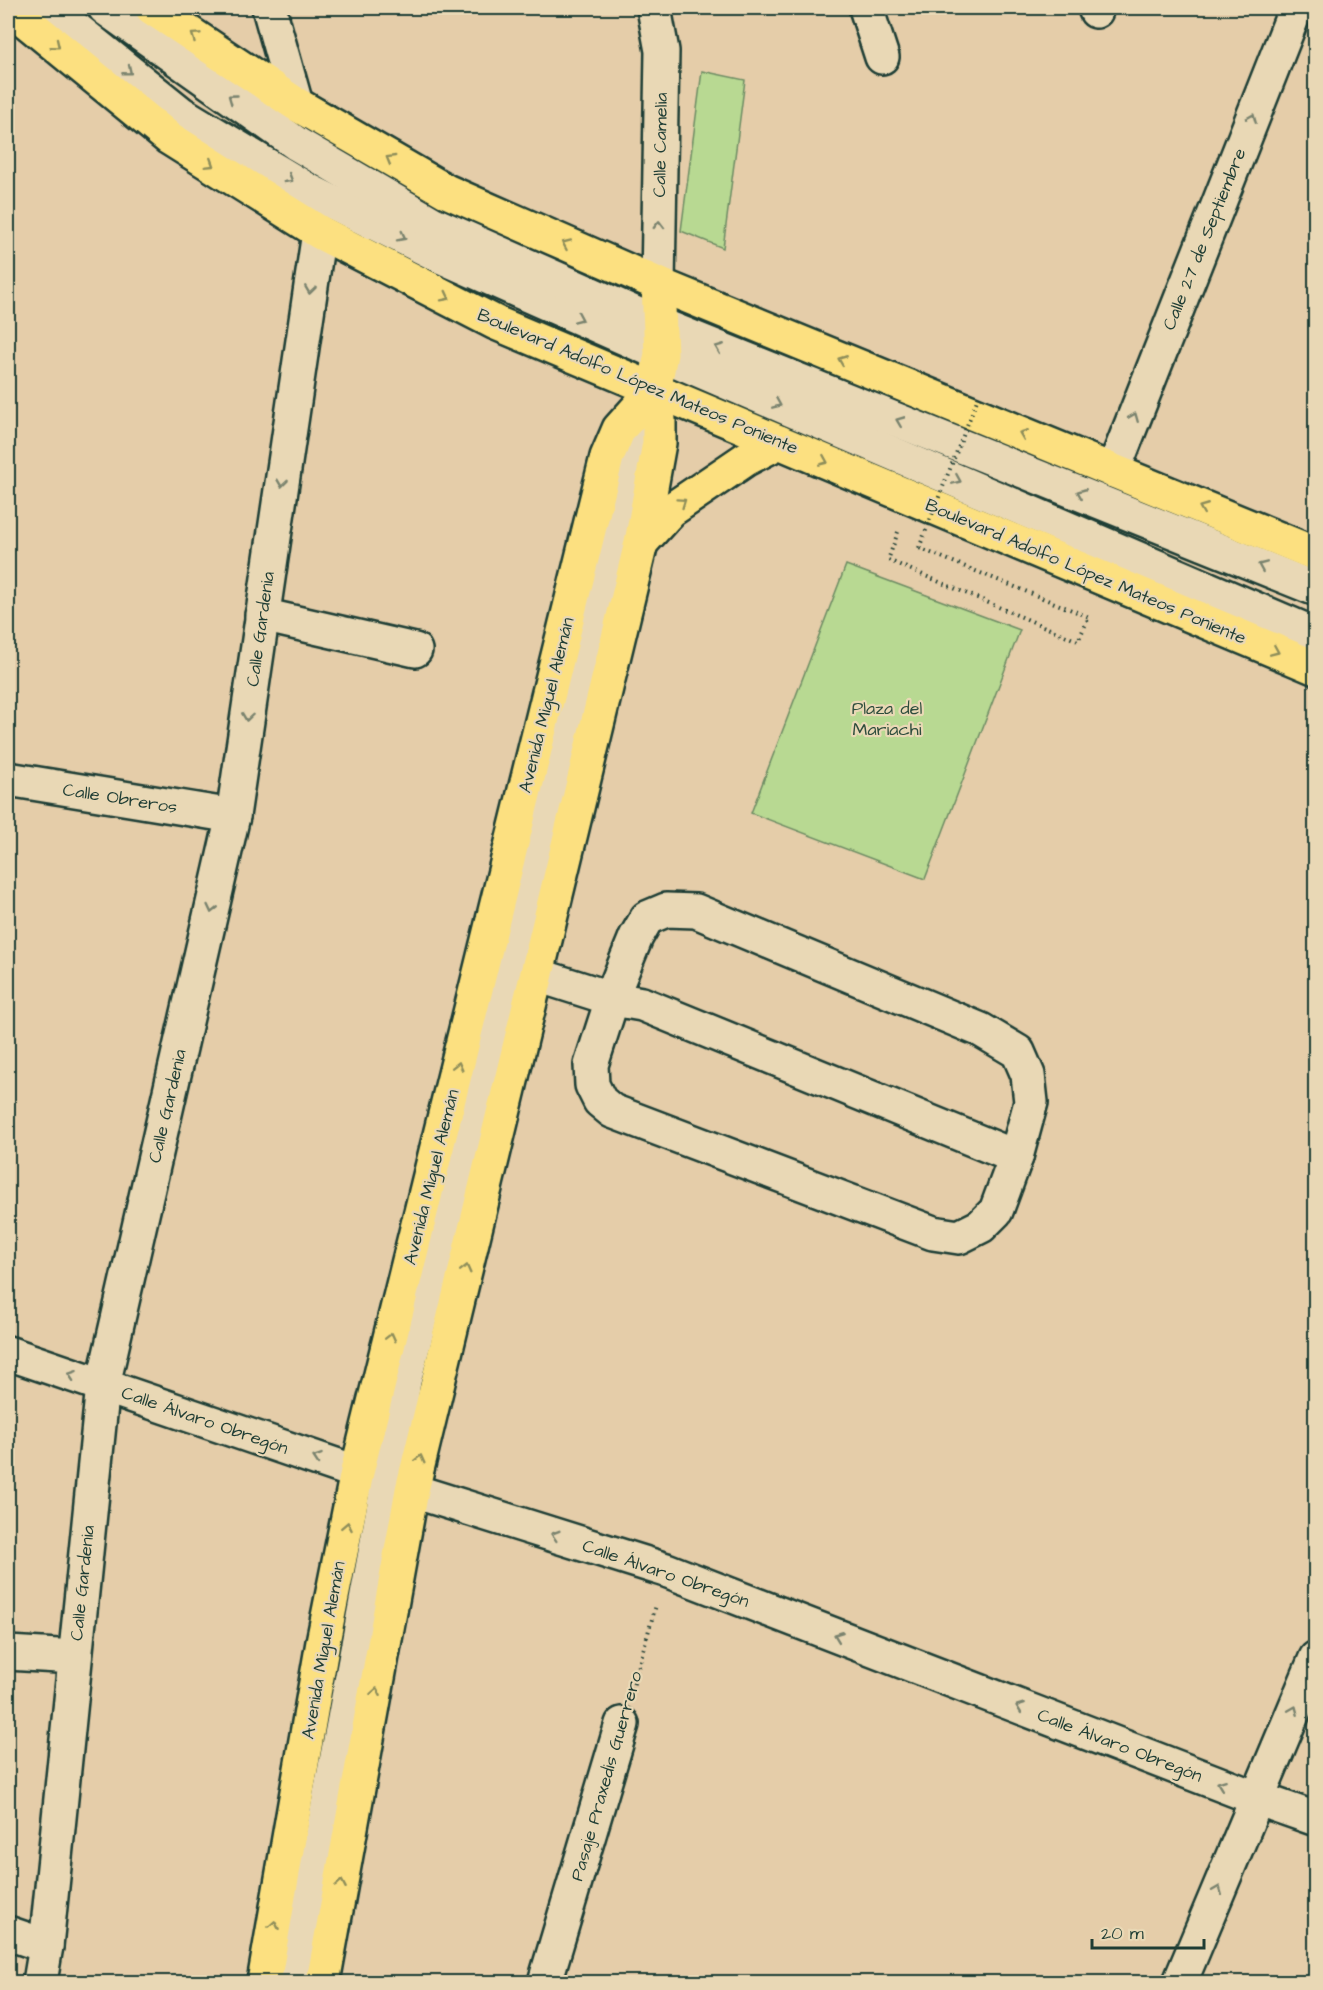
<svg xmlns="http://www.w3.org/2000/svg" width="1323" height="1990" viewBox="0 0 1323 1990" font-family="'Architects Daughter',sans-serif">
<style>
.green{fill:#b8d992;stroke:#6c8b63;stroke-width:1.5}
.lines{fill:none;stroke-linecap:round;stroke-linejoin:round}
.minor-casing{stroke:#1f3d34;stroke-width:38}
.major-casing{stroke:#1f3d34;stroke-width:38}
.path{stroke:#1f3d34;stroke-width:4;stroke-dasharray:1.5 4.5;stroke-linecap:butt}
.minor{stroke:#e9d8b5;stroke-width:33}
.major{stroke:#fce080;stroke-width:33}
.path-bridge{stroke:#1f3d34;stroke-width:4;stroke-dasharray:1.5 4.5;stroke-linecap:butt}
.oneway{stroke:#8e8e5a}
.oneway2{stroke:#7a836e}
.labels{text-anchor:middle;stroke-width:4.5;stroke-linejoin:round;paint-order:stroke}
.street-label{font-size:18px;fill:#1f3d34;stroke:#e9d8b5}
.park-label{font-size:18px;fill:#2e4d3d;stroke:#e9d8b5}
</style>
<rect width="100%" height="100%" fill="#e5cda9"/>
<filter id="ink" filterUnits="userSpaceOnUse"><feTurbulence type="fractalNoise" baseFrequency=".0167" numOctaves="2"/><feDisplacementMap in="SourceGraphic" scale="12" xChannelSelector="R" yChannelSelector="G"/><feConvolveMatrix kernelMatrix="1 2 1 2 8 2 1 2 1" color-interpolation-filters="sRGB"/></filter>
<g filter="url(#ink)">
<g class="green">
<polygon points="702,71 745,80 723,248 681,231"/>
<polygon points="846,565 1020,630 925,879 751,813"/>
</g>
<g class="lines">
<defs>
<g id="minor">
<polyline points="50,8 182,114 308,190 442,257 661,354 1316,635"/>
<polyline points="105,8 297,144 432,223 659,324 1316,589"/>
<polyline points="269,8 296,104"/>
<polyline points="654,8 662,51 658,284"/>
<polyline points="866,8 882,57"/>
<polyline points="1095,8 1096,11"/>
<polyline points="1113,471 1296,8"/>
<polyline points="262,615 415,650"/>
<polyline points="8,779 233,816"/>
<polygon points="666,910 696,911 981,1030 1018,1052 1028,1075 1031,1102 1016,1157 996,1211 981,1226 959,1237 933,1233 612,1111 600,1101 592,1085 591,1065 618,981 636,937 647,918"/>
<polyline points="537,975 613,999 642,1004 1016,1157"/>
<polyline points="8,1353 388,1483 666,1570 1256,1798 1316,1819"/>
<polyline points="8,1653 75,1657"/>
<polyline points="8,1933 46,1946"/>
<polyline points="40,1982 46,1946 103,1385 233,816 319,232"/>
<polyline points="295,1982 388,1483 404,1381 500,1010 653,392"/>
<polyline points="545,1982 622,1724"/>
<polyline points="1180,1982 1316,1658"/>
</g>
<g id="major">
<polyline points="10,8 169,138 319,232 496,323 1316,668"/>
<polyline points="152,8 296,104 446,191 658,284 1316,554"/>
<polyline points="641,543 671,510 746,459 779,442"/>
<polyline points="264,1982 323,1642 357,1472 607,457 619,429 654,390"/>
<polyline points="323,1982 412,1490 641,543 659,443 659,420 654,390 661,354 658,284"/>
</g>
</defs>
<use href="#minor" class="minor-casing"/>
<use href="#major" class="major-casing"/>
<g class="path">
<polyline points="898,532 888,560 1078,641 1089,617 919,548"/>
<polyline points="632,1690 656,1605"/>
</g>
<use href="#minor" class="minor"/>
<use href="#major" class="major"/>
<polyline class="path-bridge" points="919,548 977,400"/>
</g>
<defs><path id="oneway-chevron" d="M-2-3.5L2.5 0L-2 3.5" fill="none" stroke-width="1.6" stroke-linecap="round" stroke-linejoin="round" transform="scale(1.5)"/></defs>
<g class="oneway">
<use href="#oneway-chevron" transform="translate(195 36) rotate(-146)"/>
<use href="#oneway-chevron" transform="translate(56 45) rotate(39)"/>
<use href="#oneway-chevron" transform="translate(390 159) rotate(-150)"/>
<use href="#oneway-chevron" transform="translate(210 164) rotate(32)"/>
<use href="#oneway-chevron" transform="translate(566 244) rotate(-156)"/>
<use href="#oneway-chevron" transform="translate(446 297) rotate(27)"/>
<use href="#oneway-chevron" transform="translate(842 360) rotate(-158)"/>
<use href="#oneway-chevron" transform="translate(1023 434) rotate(-158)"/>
<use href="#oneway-chevron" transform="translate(824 461) rotate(23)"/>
<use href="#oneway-chevron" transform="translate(682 502) rotate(-35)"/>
<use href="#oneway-chevron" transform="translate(1203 508) rotate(-158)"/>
<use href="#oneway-chevron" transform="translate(1275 651) rotate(23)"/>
<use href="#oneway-chevron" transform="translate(458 1066) rotate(-76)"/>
<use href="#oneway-chevron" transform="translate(466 1269) rotate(-76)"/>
<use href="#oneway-chevron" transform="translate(391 1337) rotate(-76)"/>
<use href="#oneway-chevron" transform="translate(420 1459) rotate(-76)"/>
<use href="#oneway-chevron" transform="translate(347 1526) rotate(-79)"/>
<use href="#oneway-chevron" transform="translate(376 1692) rotate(-80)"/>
<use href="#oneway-chevron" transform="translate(341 1884) rotate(-80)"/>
<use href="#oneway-chevron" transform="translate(274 1925) rotate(-80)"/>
</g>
<g class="oneway2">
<use href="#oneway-chevron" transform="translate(128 71) rotate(39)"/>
<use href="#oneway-chevron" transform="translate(232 98) rotate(-144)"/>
<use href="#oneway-chevron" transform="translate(1252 118) rotate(-68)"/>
<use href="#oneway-chevron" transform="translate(289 179) rotate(31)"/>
<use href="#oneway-chevron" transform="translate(659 225) rotate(-89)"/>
<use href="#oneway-chevron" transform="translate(402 237) rotate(27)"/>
<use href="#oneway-chevron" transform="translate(310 290) rotate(98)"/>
<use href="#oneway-chevron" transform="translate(579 318) rotate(24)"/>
<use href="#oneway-chevron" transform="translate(719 348) rotate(-158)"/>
<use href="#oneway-chevron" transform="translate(777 404) rotate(23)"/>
<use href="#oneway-chevron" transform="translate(1134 417) rotate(-68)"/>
<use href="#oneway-chevron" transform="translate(900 421) rotate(-158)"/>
<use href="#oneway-chevron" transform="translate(957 480) rotate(23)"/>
<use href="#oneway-chevron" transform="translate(282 483) rotate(98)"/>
<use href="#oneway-chevron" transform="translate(1081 493) rotate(-158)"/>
<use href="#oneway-chevron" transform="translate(1262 566) rotate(-157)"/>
<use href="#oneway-chevron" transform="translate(247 717) rotate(98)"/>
<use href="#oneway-chevron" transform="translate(212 909) rotate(103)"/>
<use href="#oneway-chevron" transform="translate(72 1375) rotate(-161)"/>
<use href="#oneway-chevron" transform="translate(317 1458) rotate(-161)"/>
<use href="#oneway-chevron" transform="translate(555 1535) rotate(-163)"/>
<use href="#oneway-chevron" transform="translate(838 1636) rotate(-159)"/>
<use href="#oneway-chevron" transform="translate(1020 1707) rotate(-159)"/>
<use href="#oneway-chevron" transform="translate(1294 1710) rotate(-67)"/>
<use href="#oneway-chevron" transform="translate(1221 1784) rotate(-159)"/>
<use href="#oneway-chevron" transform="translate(1218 1890) rotate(-68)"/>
</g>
</g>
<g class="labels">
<g class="street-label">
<text transform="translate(660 145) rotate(-89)" y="6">Calle Camelia</text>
<text transform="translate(1204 239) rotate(-68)" y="6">Calle 27 de Septiembre</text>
<text transform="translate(638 381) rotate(23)" y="6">Boulevard Adolfo López Mateos Poniente</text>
<text transform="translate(1086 571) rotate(23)" y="6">Boulevard Adolfo López Mateos Poniente</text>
<text transform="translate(260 629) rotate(-82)" y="6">Calle Gardenia</text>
<text transform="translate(546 705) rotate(-76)" y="6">Avenida Miguel Alemán</text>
<text transform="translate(120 798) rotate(9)" y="6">Calle Obreros</text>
<text transform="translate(167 1106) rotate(-77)" y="6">Calle Gardenia</text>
<text transform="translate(431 1177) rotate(-76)" y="6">Avenida Miguel Alemán</text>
<text transform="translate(205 1420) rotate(19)" y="6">Calle Álvaro Obregón</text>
<text transform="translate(666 1573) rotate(19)" y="6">Calle Álvaro Obregón</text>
<text transform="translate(82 1583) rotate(-84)" y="6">Calle Gardenia</text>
<text transform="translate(323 1650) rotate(-80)" y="6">Avenida Miguel Alemán</text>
<text transform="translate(1120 1745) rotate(21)" y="6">Calle Álvaro Obregón</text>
<text transform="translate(606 1776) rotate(-74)" y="6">Pasaje Praxedis Guerrero</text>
</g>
<g class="park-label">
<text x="887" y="714">Plaza del<tspan x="887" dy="21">Mariachi</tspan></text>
</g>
</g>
<rect width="1323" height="1990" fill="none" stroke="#e9d8b5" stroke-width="30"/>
<rect x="15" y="15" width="1293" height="1960" fill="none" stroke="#1f3d34" stroke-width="2" filter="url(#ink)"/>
<path d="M1092 1939v9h112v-9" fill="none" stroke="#1f3d34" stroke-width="3"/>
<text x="1101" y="1939" font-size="18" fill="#1f3d34" stroke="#e9d8b5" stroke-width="4.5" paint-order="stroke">20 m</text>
</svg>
